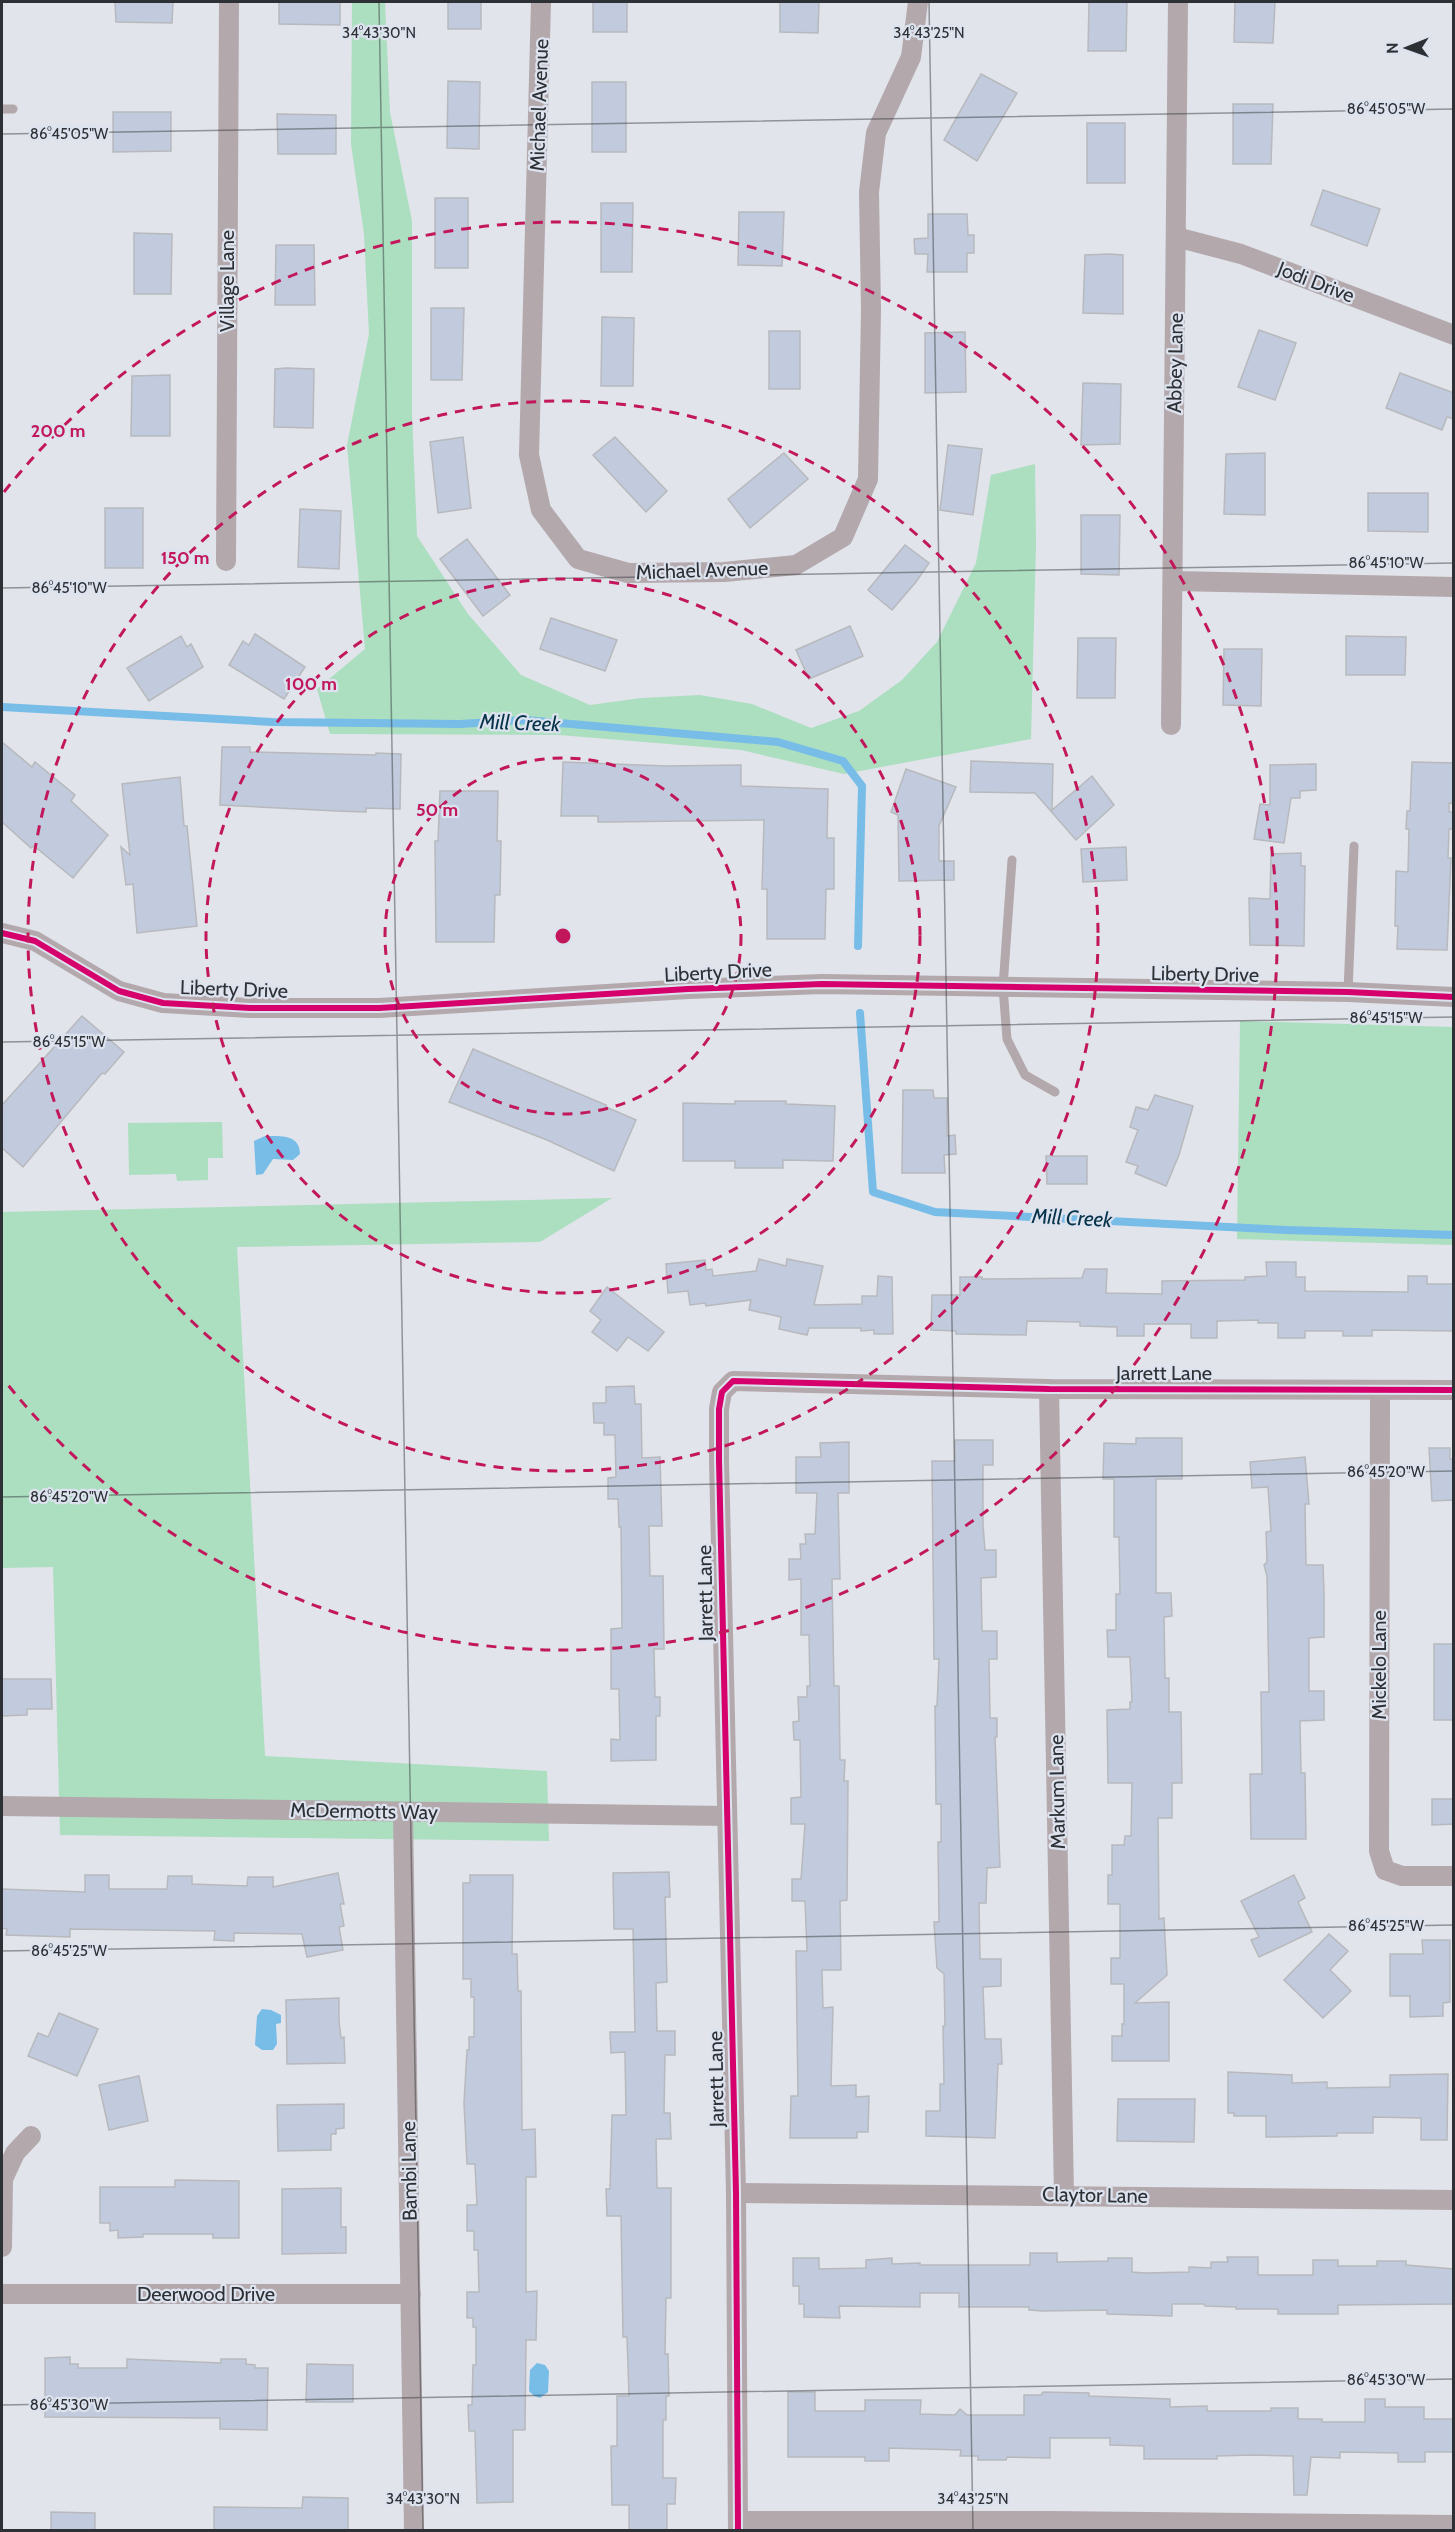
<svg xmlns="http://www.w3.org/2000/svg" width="1455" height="2532" viewBox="0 0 1455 2532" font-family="Cabin,sans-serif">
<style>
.green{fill:#acdec0}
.water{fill:#77bde8}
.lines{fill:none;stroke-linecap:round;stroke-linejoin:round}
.stream{stroke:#77bde8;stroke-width:8}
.building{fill:#c1cbdd;stroke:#b7b9bd;stroke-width:1.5}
.service{stroke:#b3a8ac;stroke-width:9}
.minor{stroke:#b3a8ac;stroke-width:20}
.cycleway-casing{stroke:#dde3ee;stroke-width:10}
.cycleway{stroke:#d6006c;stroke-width:6}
.ticks{fill:none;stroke:#2d3034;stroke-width:1.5;stroke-opacity:0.45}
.ring{fill:none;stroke:#c2185b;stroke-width:3;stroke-dasharray:10 8}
.labels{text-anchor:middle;stroke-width:4.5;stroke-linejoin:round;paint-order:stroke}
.street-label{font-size:20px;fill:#2d3034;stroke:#dde3ee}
.water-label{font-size:21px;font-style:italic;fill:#06324a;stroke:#dde3ee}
.ticks-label{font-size:15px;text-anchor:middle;fill:#2d3034;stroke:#dde3ee;stroke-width:4.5;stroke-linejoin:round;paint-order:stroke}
.centre{fill:#c2185b;stroke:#dde3ee;stroke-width:3}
.ring-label{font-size:18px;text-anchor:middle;font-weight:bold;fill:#c2185b;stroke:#dde3ee;stroke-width:4.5;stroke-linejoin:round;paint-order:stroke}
</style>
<rect width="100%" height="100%" fill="#e1e4ea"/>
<g class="green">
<polygon points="352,2 385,2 390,112 412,221 412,413 417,536 468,614 521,675 590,705 641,698 700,695 752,704 811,728 859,711 902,680 937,642 976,563 991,475 1035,464 1036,544 1031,739 844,774 741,750 559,735 330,734 317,689 365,649 347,445 369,334 364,234 351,144"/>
<polygon points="1240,1021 1453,1027 1453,1245 1237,1239"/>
<polygon points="222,1122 223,1158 208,1158 208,1180 177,1181 176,1174 129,1175 128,1123"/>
<polygon points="612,1198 540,1242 237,1247 265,1756 547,1771 549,1841 60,1835 53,1567 2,1568 2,1212"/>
</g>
<g class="water">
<path d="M265,1136C280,1136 300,1134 300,1154L293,1160L273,1159L263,1174L256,1175L254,1141Z"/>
<polygon points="262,2009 271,2010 281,2015 281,2023 276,2024 277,2044 273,2050 262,2050 255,2045 257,2016"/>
<polygon points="537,2363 545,2365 549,2371 548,2392 540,2398 534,2396 529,2391 530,2370"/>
</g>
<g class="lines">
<g class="stream">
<polyline points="2,707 272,722 460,724 525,720 778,742 843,761 862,786 858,946"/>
<polyline points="860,1013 873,1192 935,1212 1286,1230 1454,1235"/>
</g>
</g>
<g class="building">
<polygon points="115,2 173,2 172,23 116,22"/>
<polygon points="279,2 340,2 340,25 279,24"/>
<rect x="448" y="2" width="33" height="27"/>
<rect x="593" y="2" width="34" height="30"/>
<polygon points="780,2 819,2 818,33 780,32"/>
<polygon points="1089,2 1127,2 1126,51 1088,51"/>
<polygon points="1235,2 1275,2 1273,43 1234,42"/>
<polygon points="981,74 1017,93 977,161 944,140"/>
<polygon points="448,81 480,82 479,149 447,148"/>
<rect x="592" y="82" width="34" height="70"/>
<polygon points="1233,104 1273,104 1271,164 1233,164"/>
<polygon points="113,112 171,112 171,151 113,152"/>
<polygon points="277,114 336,115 336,154 278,154"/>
<rect x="1087" y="123" width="38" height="60"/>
<polygon points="1323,190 1380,209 1367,246 1311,225"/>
<rect x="435" y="198" width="33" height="70"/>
<polygon points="601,203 633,203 632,272 601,272"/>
<polygon points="739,212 784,212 782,266 738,265"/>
<polygon points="928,214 967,214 968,235 974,235 974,253 967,253 967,272 927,272 928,254 915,254 914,239 928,238"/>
<polygon points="134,233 172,234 171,294 134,294"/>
<polygon points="276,245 314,245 315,305 275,305"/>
<polygon points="1110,254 1123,255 1123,314 1083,313 1085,255"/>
<polygon points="431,308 464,308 462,380 431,380"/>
<polygon points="602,317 634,318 633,386 601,386"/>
<polygon points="1259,330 1296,343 1275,400 1238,387"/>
<rect x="769" y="331" width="31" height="58"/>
<polygon points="965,332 966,392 925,393 925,333"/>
<polygon points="286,368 314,369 313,428 274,427 275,369"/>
<polygon points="1400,373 1454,393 1454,419 1447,417 1442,430 1386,408"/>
<polygon points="170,375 170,436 131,436 132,376"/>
<polygon points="1083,383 1121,384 1120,444 1081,445"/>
<polygon points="463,437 471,508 438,513 430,442"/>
<polygon points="615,437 667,491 646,512 593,455"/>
<polygon points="948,445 982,449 973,515 940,510"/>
<polygon points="784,453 808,479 750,528 728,499"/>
<polygon points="1265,453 1265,515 1224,514 1226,454"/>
<polygon points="1368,493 1428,493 1428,532 1368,531"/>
<rect x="105" y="508" width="38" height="60"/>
<polygon points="300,509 341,511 339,569 298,567"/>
<polygon points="1081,515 1120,515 1119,575 1081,574"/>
<polygon points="467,539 510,595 483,616 440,559"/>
<polygon points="905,545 929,563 916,582 892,610 868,590"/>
<polygon points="551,618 617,640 605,671 540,649"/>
<polygon points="850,626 863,656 809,679 796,650"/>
<polygon points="255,634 305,667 284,699 229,665 243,641 249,645"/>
<polygon points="181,636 187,647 191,644 203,667 149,701 127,668"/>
<polygon points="1346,636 1406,637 1405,675 1346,675"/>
<polygon points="1078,638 1116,638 1115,698 1077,698"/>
<polygon points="1224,649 1262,649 1261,706 1223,705"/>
<polygon points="2,742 32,767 35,762 75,795 71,801 108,835 73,878 34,846 31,848 2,822"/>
<polygon points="222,747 250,747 250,752 376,755 376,753 401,754 400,809 366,808 366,812 337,811 220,805"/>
<polygon points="971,761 1053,764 1052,810 1092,776 1114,805 1076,840 1035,793 970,792"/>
<polygon points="563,762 666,766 741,765 741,786 828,789 827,838 834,838 834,889 826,889 825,939 767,939 767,889 762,889 764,820 608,822 598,822 598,816 561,816"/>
<polygon points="1412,762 1454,763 1454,804 1449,803 1449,812 1454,812 1454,829 1449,829 1448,858 1451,858 1447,950 1397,949 1398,926 1395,926 1396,871 1408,872 1409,829 1406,829 1407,811 1410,811"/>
<polygon points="1316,764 1316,790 1300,791 1300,798 1291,798 1284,843 1254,839 1260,804 1270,805 1270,765"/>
<polygon points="906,769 956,787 939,826 939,861 954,861 954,880 899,881 898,815 891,812"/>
<polygon points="180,777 184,826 187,826 197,926 137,933 133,884 126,885 121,847 130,855 122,784"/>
<polygon points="440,791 498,791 497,841 501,841 500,895 495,895 494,942 436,942 435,841 438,841"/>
<polygon points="1126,847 1127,880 1083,882 1081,849"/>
<polygon points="1301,853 1301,866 1305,866 1304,946 1250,945 1249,898 1270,899 1271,854"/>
<polygon points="82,1016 124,1052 105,1074 102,1073 23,1167 2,1148 2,1105"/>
<polygon points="473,1049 606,1105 606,1107 636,1120 614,1171 547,1140 449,1102"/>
<polygon points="903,1090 933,1090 934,1098 947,1098 947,1136 955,1135 956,1154 944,1155 945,1173 902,1173"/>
<polygon points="1155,1095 1193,1106 1179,1155 1166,1186 1135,1173 1138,1166 1126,1162 1138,1130 1130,1127 1136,1107 1148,1110"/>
<polygon points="735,1101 786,1101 786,1104 835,1106 833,1161 783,1160 783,1168 735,1168 735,1161 683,1161 683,1103 735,1104"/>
<polygon points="1046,1156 1087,1156 1087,1184 1047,1184"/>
<polygon points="759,1259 786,1266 787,1259 823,1266 814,1305 862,1304 862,1296 877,1296 878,1276 892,1277 893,1334 874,1334 874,1330 861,1331 861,1328 809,1328 807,1335 779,1329 781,1317 749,1310 751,1300 706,1306 705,1303 690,1305 688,1291 668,1293 666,1264 705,1260 706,1270 712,1269 713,1276 756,1271"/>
<polygon points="1266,1262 1296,1262 1296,1277 1305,1277 1305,1291 1408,1292 1408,1276 1427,1276 1427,1284 1454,1284 1454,1331 1372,1330 1372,1336 1343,1336 1343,1331 1305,1331 1305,1338 1278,1338 1278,1323 1258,1323 1258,1320 1217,1321 1217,1338 1191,1338 1191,1324 1144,1324 1144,1336 1117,1336 1117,1327 1080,1326 1080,1322 1027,1321 1026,1335 956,1334 956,1331 931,1330 932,1295 960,1295 960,1277 982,1277 982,1279 1082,1278 1085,1269 1107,1269 1106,1293 1162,1294 1162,1281 1245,1280 1245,1277 1267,1276"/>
<polygon points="607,1287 664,1332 648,1351 628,1337 617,1351 592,1332 601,1320 590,1311"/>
<polygon points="634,1386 635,1404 641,1404 642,1458 660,1457 662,1526 649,1526 650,1576 663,1576 664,1649 654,1649 655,1697 660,1697 660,1716 656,1716 656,1760 611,1761 611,1739 620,1740 619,1689 611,1689 611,1629 622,1628 621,1527 619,1527 618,1499 608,1499 608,1478 616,1477 615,1435 604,1435 604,1423 594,1423 593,1403 606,1403 606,1387"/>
<polygon points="1136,1438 1182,1438 1182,1479 1156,1479 1156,1593 1171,1593 1172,1616 1164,1617 1165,1678 1169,1678 1169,1712 1181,1712 1182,1783 1172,1783 1172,1818 1158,1818 1159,1919 1164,1918 1167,1975 1135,2003 1169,2002 1169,2061 1112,2061 1112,2036 1122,2036 1122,2024 1124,2024 1124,1984 1111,1984 1111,1958 1120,1958 1120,1904 1108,1904 1108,1875 1112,1875 1112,1845 1124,1845 1125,1836 1131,1836 1132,1783 1108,1783 1107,1710 1130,1709 1130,1702 1132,1702 1130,1657 1108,1657 1107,1630 1116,1630 1116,1594 1120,1594 1119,1537 1114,1537 1114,1479 1103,1479 1104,1443 1136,1444"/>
<polygon points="955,1440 993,1440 993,1465 983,1465 983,1525 985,1550 996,1550 996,1577 981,1578 982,1631 997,1631 997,1659 989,1659 990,1718 997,1718 997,1737 995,1737 1000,1867 987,1868 986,1903 979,1903 980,1959 1001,1959 1001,1986 983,1987 985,2039 1001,2039 1002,2064 998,2064 995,2138 926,2136 926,2111 940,2111 940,2084 944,2084 943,2026 945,2026 944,1974 937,1968 934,1922 939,1922 938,1842 941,1842 941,1804 936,1804 935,1706 937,1706 939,1659 934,1659 932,1461 955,1461"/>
<polygon points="849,1442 849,1493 838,1493 840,1579 832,1579 834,1686 839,1686 840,1760 845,1760 844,1781 848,1781 847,1900 840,1901 841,1970 822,1970 823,2008 833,2007 831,2086 856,2085 856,2097 869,2096 868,2132 857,2132 857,2138 790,2138 791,2096 798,2096 796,1951 807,1951 805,1901 792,1901 792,1879 801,1879 805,1824 791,1824 791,1798 801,1797 800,1740 794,1740 793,1722 799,1721 798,1697 807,1697 807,1686 810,1686 809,1635 801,1635 801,1579 789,1580 789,1559 801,1559 800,1544 806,1544 805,1534 815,1534 817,1493 796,1493 796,1457 821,1457 820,1443"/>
<polygon points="1429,1448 1450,1448 1450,1459 1454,1459 1454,1500 1432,1501"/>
<polygon points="1305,1457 1309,1504 1305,1504 1306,1565 1323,1565 1324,1592 1324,1637 1309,1638 1309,1691 1324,1691 1324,1720 1300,1721 1301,1773 1305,1773 1306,1839 1251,1839 1250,1774 1262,1774 1261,1692 1269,1692 1267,1576 1264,1565 1267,1562 1266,1532 1271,1531 1268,1487 1252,1488 1250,1462"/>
<rect x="1434" y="1644" width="20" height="76"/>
<polygon points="2,1679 51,1679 52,1709 27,1709 27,1715 2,1716"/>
<polygon points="1432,1799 1454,1799 1454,1824 1432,1825"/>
<polygon points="669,1872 670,1897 665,1897 667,1982 656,1983 657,2031 675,2031 675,2055 665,2055 664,2113 670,2113 671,2139 656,2139 657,2188 671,2188 671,2298 666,2298 665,2354 668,2354 669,2396 666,2396 666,2420 663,2420 663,2478 676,2478 675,2504 667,2504 667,2530 629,2530 629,2505 612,2505 611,2446 617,2446 617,2396 629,2396 627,2337 623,2337 621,2216 607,2216 606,2189 610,2189 612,2115 626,2115 625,2052 611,2053 610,2032 635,2032 633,1929 614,1929 613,1873"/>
<polygon points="338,1873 344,1904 340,1904 344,1926 339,1927 343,1950 307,1957 302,1934 234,1933 234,1941 214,1940 215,1931 70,1929 70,1937 6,1935 7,1929 2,1928 2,1889 85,1892 85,1875 109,1875 109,1889 167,1889 168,1876 192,1876 192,1884 247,1886 248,1877 273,1877 273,1887"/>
<polygon points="470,1875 513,1875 512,1954 517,1954 518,1991 521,1991 522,2130 535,2129 536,2177 526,2177 526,2292 537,2291 536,2340 526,2340 525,2430 513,2430 513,2502 477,2503 475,2431 469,2431 468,2405 472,2405 473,2365 476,2365 476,2327 473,2327 473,2318 467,2318 467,2292 479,2292 478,2250 474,2250 474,2231 467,2231 467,2205 477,2205 475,2164 467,2164 464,2103 467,2050 469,2050 469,2037 474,2037 474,1997 471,1997 471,1979 463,1979 463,1883 470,1883"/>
<polygon points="1294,1875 1305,1898 1298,1902 1312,1932 1259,1957 1251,1940 1259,1937 1241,1901"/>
<polygon points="1329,1934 1348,1951 1330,1970 1351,1991 1323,2018 1284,1980"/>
<polygon points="1422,1940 1450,1940 1450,2002 1443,2003 1443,2016 1410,2017 1410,1996 1390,1996 1390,1954 1423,1954"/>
<polygon points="339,1998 339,2021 341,2038 344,2037 345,2063 287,2064 286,2000"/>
<polygon points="59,2013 98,2029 77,2076 28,2056 38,2033 48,2037"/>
<polygon points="1228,2072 1292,2075 1292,2083 1327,2082 1327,2088 1390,2087 1390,2075 1448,2074 1447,2140 1421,2140 1421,2118 1373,2117 1373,2133 1337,2133 1337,2136 1266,2137 1266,2116 1234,2116 1234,2113 1228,2113"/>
<polygon points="139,2076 148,2121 109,2130 99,2085"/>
<polygon points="1118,2099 1195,2099 1194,2142 1117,2141"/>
<polygon points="344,2104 344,2128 336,2129 336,2134 331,2134 331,2150 278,2151 277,2105"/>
<polygon points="175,2180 239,2181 239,2238 213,2238 213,2234 143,2234 143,2237 118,2238 118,2230 110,2231 110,2223 100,2223 100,2187 175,2187"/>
<polygon points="341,2188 341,2227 346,2227 346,2253 282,2254 282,2189"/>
<polygon points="1030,2253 1057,2253 1057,2262 1108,2261 1108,2258 1132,2258 1132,2272 1145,2273 1189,2272 1189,2267 1211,2268 1211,2262 1228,2262 1227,2257 1258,2257 1258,2275 1313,2275 1313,2260 1338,2260 1338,2266 1377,2266 1377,2261 1406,2261 1406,2265 1454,2269 1454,2304 1338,2305 1338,2314 1278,2314 1278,2309 1236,2309 1236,2307 1205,2306 1204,2304 1172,2304 1172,2316 1107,2314 1107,2310 1043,2311 1029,2310 1029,2307 959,2307 959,2293 920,2293 920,2307 839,2306 840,2318 804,2317 804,2304 799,2304 799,2286 793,2286 793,2258 819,2258 819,2269 866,2268 866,2260 892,2258 892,2264 920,2263 920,2265 1030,2265"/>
<polygon points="70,2357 70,2364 78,2364 78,2368 127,2368 127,2359 221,2363 221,2359 246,2359 246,2364 255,2365 255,2368 268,2368 267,2430 220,2429 220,2418 45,2417 45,2358"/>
<polygon points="307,2364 353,2365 353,2402 306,2402"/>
<polygon points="788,2392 815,2392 815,2411 865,2411 865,2400 921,2400 920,2414 955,2415 960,2409 967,2415 1024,2415 1024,2395 1041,2395 1043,2392 1089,2393 1089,2396 1170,2399 1170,2407 1207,2406 1207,2411 1271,2411 1271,2408 1298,2408 1298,2419 1322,2419 1322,2422 1365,2422 1365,2399 1385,2399 1385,2407 1424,2407 1424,2419 1454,2419 1454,2452 1425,2452 1425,2462 1398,2462 1398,2453 1340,2452 1340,2458 1311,2457 1307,2495 1294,2495 1293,2456 1253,2455 1217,2456 1217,2459 1144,2459 1144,2446 1110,2445 1110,2438 1050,2438 1050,2458 1007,2457 1006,2460 978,2460 978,2456 960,2456 961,2450 889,2448 889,2461 865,2461 865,2457 788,2457"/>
<polygon points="303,2497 348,2498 348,2530 214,2530 214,2507 302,2508"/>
<polygon points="51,2512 95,2513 95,2530 51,2530"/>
</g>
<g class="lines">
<g class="service">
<polyline points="2,109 13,109"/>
<polyline points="1012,860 1003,987 1007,1039 1025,1075 1055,1092"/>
<polyline points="1348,992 1354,846"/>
</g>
<g class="minor">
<polyline points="541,2 529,455 541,510 578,559 628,573 724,572 796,565 843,537 868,479 871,310 869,192 876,133 911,57 918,2"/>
<polyline points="1176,237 1241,254 1454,335"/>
<polyline points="226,561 229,2"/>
<polyline points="1173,581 1454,587"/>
<polyline points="1171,725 1178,2"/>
<polyline points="2,933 35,941 119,991 163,1003 250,1008 379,1008 688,989 822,984 1348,992 1454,997"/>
<polyline points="1049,1389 1064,2195"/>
<polyline points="1380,1391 1379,1851 1385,1870 1402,1876 1454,1876"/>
<polyline points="2,1806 726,1816"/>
<polyline points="403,1812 414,2530"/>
<polyline points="736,2193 1454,2200"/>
<polyline points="2,2247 3,2179 15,2153 31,2136"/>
<polyline points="2,2294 411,2294"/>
<polyline points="738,2521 1049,2521 1454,2525"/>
<polyline points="738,2530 736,2193 719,1460 719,1409 722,1392 733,1381 1049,1389 1454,1390"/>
</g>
<defs>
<g id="cycleway">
<polyline points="2,933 35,941 119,991 163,1003 250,1008 379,1008 688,989 822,984 1348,992 1454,997"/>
<polyline points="738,2530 736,2193 719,1460 719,1409 722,1392 733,1381 1049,1389 1454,1390"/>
</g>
</defs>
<use href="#cycleway" class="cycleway-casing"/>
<use href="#cycleway" class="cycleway"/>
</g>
<path class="ticks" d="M379,2L423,2530M929,2L973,2530M2,134L1454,109M2,588L1454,563M2,1042L1454,1017M2,1497L1454,1471M2,1951L1454,1925M2,2405L1454,2379"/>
<g class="ring">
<circle cx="563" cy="936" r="178"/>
<circle cx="563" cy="936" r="357"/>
<circle cx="563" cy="936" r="535"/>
<path d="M4 492A714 714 0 1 1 4 1380"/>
</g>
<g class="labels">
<g class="street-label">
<text transform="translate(539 105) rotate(-88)" y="7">Michael Avenue</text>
<text transform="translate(227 281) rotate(-90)" y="7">Village Lane</text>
<text transform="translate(1316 282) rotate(21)" y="7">Jodi Drive</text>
<text transform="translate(1175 363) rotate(-89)" y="7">Abbey Lane</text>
<text transform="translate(702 570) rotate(-2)" y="7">Michael Avenue</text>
<text transform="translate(718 972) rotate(-3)" y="7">Liberty Drive</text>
<text transform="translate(1205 974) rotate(1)" y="7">Liberty Drive</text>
<text transform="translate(234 989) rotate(2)" y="7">Liberty Drive</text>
<text x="1164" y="1380">Jarrett Lane</text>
<text transform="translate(705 1593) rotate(-91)" y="7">Jarrett Lane</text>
<text transform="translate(1379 1665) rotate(-90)" y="7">Mickelo Lane</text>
<text transform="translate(1057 1792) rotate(-91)" y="7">Markum Lane</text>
<text transform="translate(364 1811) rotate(1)" y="7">McDermotts Way</text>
<text transform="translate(716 2079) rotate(-91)" y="7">Jarrett Lane</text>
<text transform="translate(409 2171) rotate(-91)" y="7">Bambi Lane</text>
<text transform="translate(1095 2195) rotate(1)" y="7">Claytor Lane</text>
<text x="206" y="2301">Deerwood Drive</text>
</g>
<g class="water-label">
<text transform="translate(520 723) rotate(2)" y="7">Mill Creek</text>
<text transform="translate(1072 1218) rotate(3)" y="7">Mill Creek</text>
</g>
</g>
<g class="ticks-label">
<text x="379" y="38">34°43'30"N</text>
<text x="929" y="38">34°43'25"N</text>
<text x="1386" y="114">86°45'05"W</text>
<text x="69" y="139">86°45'05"W</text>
<text x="1386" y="568">86°45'10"W</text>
<text x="69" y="593">86°45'10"W</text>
<text x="1386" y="1023">86°45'15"W</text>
<text x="69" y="1047">86°45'15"W</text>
<text x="1386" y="1477">86°45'20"W</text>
<text x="69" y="1502">86°45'20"W</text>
<text x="1386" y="1931">86°45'25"W</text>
<text x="69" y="1956">86°45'25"W</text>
<text x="1386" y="2385">86°45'30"W</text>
<text x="69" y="2410">86°45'30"W</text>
<text x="423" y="2504">34°43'30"N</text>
<text x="973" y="2504">34°43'25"N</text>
</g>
<circle cx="563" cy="936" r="9" class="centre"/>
<g class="ring-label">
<text x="58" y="437">200 m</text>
<text x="185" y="564">150 m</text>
<text x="311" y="690">100 m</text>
<text x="437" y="816">50 m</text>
</g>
<rect width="1455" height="2532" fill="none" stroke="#2d3034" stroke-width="6"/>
<g transform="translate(1407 48) rotate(269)" stroke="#dde3ee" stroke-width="4.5" paint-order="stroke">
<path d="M0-4.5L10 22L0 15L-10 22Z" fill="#2d3034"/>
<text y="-9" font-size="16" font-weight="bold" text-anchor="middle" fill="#2d3034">N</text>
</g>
</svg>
